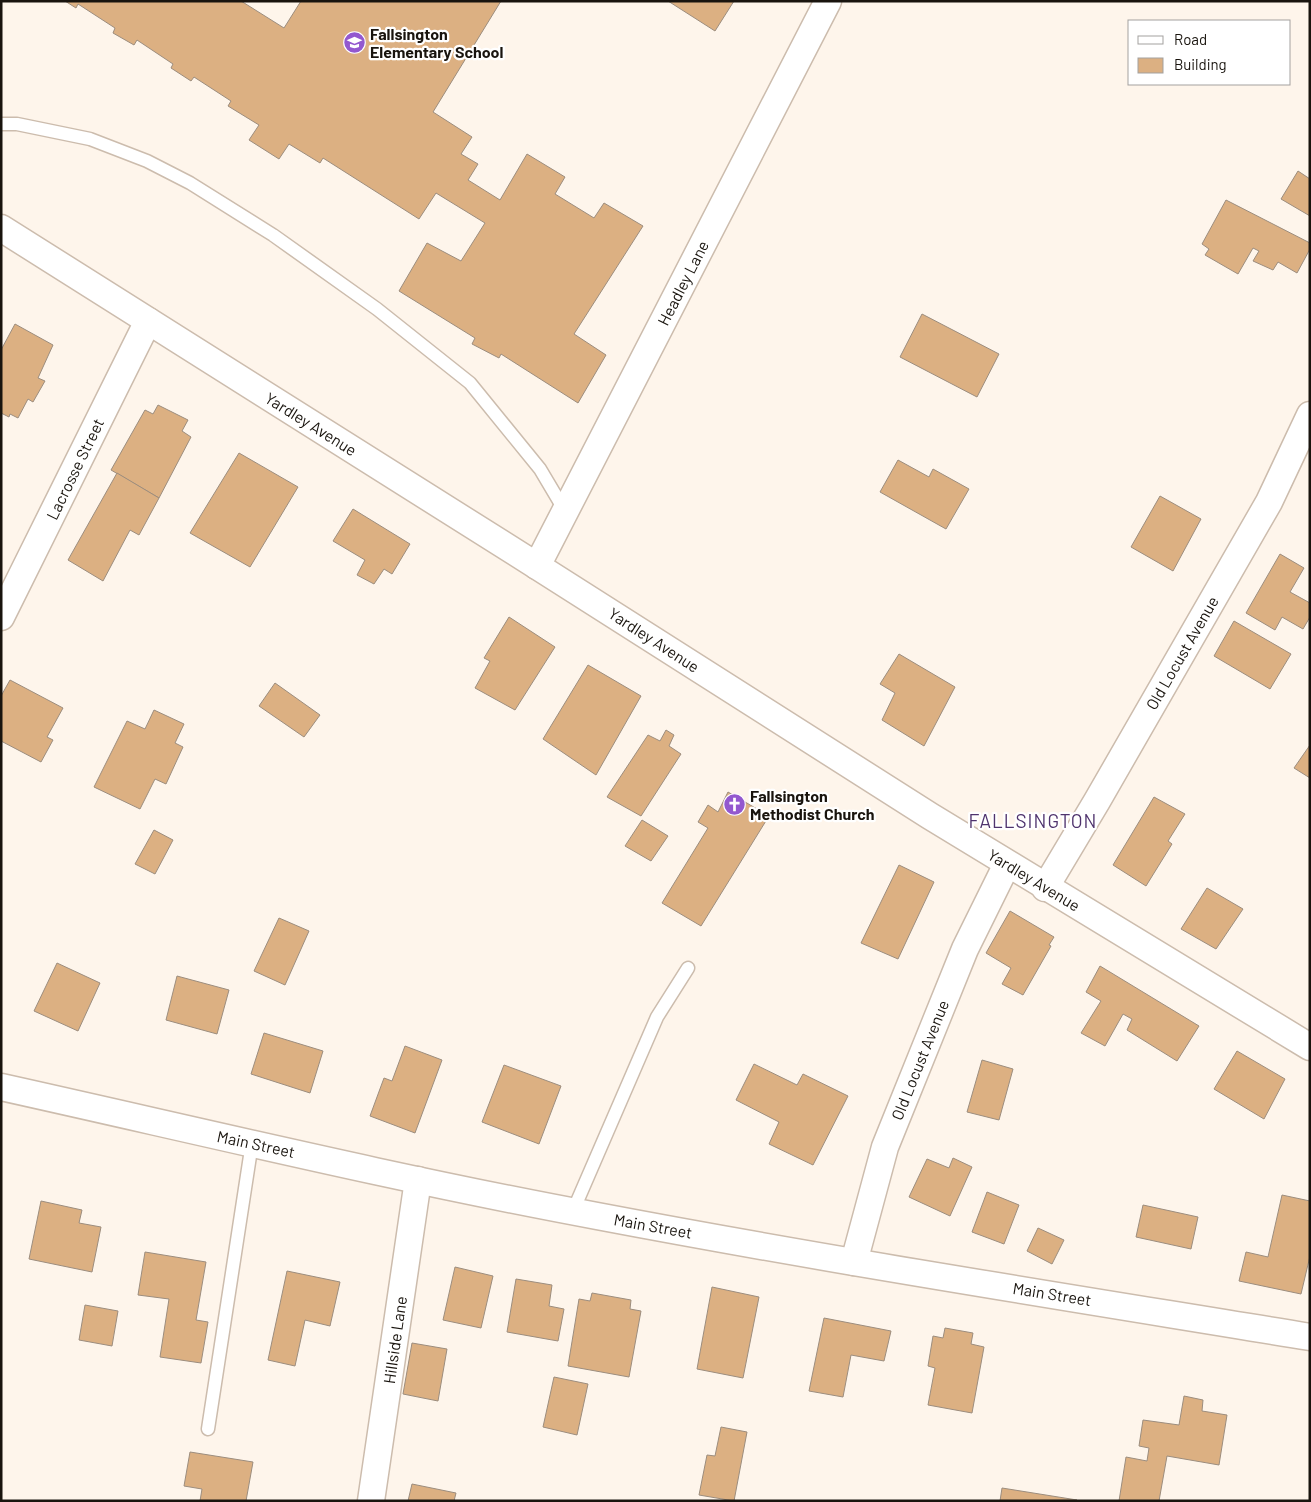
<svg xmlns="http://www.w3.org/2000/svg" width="1311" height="1502" viewBox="0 0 1311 1502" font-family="Barlow,sans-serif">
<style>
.building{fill:#dcb082;stroke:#9c8d7e}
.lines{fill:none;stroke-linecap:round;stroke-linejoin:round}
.service-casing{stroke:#ccbcad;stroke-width:15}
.minor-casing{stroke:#ccbcad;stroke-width:29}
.service{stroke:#fff;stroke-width:12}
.minor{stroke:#fff;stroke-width:26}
.labels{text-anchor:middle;stroke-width:4.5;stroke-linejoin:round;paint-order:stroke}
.poi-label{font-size:16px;font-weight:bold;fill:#19140e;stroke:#fff;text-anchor:start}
.street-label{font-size:16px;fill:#19140e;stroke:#fff}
.quarter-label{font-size:19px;letter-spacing:1px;fill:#4f336d;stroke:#fff}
</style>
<rect width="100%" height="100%" fill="#fef5eb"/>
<g class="building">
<polygon points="65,1 241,1 284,28 301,1 501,1 433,112 472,137 461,154 478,164 468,180 500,200 527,154 565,177 555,194 594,218 604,203 643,226 574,334 606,355 578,403 501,354 499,358 472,344 475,338 399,291 427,243 461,261 485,223 436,193 419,219 323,158 320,163 289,144 279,159 249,140 259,125 228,106 231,101 194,77 191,81 171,68 173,64 137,40 134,45 113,33 115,28 78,4 76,8"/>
<polygon points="668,1 734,1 715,31"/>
<polygon points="1298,171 1310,179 1310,216 1281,199"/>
<polygon points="1226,200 1310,243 1310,249 1297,273 1278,262 1273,270 1253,261 1259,251 1253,248 1238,274 1205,255 1209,249 1202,244"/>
<polygon points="922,314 999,354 977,397 900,357"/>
<polygon points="15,324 53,345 38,378 45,381 33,402 28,399 18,418 10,414 9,417 1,413 1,350"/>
<polygon points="158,405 188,420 182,431 191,437 159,498 111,470 145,410 153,414"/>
<polygon points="239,453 298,487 250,567 190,533"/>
<polygon points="898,460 929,477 933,469 969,489 946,529 880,492"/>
<polygon points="117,473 159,498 139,535 130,530 103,581 68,560"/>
<polygon points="1160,496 1201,519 1173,571 1131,547"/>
<polygon points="353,509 410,544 392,574 384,569 374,584 357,575 365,560 333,541"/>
<polygon points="1280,554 1304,568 1290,592 1310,603 1310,617 1303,629 1282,617 1275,630 1246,613"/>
<polygon points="509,617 555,647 515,710 475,688 490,661 484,658"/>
<polygon points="1234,621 1291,654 1270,689 1214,656"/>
<polygon points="899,654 955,687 924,746 882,720 895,693 880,684"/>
<polygon points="588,665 641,696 596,775 543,739"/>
<polygon points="10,680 63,708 47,737 53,740 41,762 1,741 1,696"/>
<polygon points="275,683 320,715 304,737 259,706"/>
<polygon points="154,710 184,724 175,743 183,747 166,784 155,779 140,809 94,787 127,721 145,729"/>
<polygon points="666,730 674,735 669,746 681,754 641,816 607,797 648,735 660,741"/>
<polygon points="1310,745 1310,778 1294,768"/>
<polygon points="728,792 769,816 701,926 662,903 708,828 698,822 708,805 718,812"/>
<polygon points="1154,797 1185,814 1168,841 1172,844 1146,886 1113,865"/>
<polygon points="642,820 668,836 651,861 625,846"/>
<polygon points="154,830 173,840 155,874 135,864"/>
<polygon points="899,865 934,882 898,959 861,943"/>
<polygon points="1207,888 1243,909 1216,949 1181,929"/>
<polygon points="1010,911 1054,937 1049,945 1051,946 1023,995 1002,984 1011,968 986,953"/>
<polygon points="279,918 309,931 285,985 254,971"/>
<polygon points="57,963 100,983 78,1031 34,1011"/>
<polygon points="1100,966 1199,1026 1177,1061 1127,1030 1132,1019 1123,1014 1105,1046 1081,1033 1101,1001 1086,992"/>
<polygon points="177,976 229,990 217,1034 166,1020"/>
<polygon points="264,1033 323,1051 310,1093 251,1074"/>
<polygon points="405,1046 442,1060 415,1133 370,1116 384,1078 392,1081"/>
<polygon points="1237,1051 1285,1079 1264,1119 1214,1089"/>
<polygon points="982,1060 1013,1069 999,1120 967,1112"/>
<polygon points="754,1064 797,1085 803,1074 848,1096 813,1165 769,1144 779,1122 736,1100"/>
<polygon points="504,1065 561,1086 539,1144 482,1122"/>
<polygon points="953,1158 972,1167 950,1216 909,1197 927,1159 949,1168"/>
<polygon points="987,1192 1019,1205 1004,1244 972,1232"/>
<polygon points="1282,1195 1310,1201 1310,1256 1301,1294 1239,1281 1246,1252 1268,1257"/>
<polygon points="41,1201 82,1210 79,1223 101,1227 92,1272 29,1259"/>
<polygon points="1143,1205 1198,1217 1191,1249 1136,1237"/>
<polygon points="1038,1228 1064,1240 1052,1264 1027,1251"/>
<polygon points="145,1252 206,1262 196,1320 208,1322 201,1363 160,1357 169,1299 138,1295"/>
<polygon points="455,1267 493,1276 481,1328 443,1320"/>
<polygon points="287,1271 340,1282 330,1326 305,1320 295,1366 268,1360"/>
<polygon points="516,1279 552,1285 549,1306 564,1309 558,1341 507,1332"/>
<polygon points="712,1287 759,1297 743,1378 697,1369"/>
<polygon points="592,1293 631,1300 630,1309 641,1311 629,1377 568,1366 579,1299 590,1301"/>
<polygon points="85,1305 118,1311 112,1346 79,1340"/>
<polygon points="824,1318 891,1331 884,1361 851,1355 843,1397 809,1391"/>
<polygon points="945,1328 973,1333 971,1344 984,1347 972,1413 928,1405 935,1368 928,1366 933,1336 943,1338"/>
<polygon points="412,1343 447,1349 438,1401 403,1394"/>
<polygon points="554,1377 588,1384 577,1435 543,1427"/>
<polygon points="1184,1396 1203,1400 1202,1411 1227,1415 1219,1465 1167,1456 1159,1501 1119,1501 1126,1457 1147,1461 1149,1448 1139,1446 1143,1420 1179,1425"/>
<polygon points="721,1427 747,1432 734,1501 699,1495 707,1455 715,1456"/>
<polygon points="190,1452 253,1462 246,1501 200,1501 202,1489 184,1486"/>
<polygon points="412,1484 456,1493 454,1501 408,1501"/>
<polygon points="1002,1488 1077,1500 1000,1501"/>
</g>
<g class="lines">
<defs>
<g id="service">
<polyline points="1,124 17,124 90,139 147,161 190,183 273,235 377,309 470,383 540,469 565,511"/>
<polyline points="573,1211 657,1017 688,968"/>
<polyline points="208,1429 252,1143"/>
</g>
<g id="minor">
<polyline points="1,228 537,566 930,816 1310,1047"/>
<polyline points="537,566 828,1"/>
<polyline points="1,617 148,321"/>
<polyline points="1045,888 1097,801 1269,502 1310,415"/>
<path d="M1,1087C199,1131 397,1179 597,1216C834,1261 1072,1298 1310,1337"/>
<polyline points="854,1262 885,1147 965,949 1007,864"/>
<polyline points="371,1501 418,1180"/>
</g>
</defs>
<use href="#service" class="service-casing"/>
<use href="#minor" class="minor-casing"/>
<use href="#service" class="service"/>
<use href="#minor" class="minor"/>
</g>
<defs>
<symbol id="school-disc" viewBox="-11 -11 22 22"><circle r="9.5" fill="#9358cf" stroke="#fff"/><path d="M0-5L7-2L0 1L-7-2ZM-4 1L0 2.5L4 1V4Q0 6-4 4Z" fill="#fff"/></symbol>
<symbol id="church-disc" viewBox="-11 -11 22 22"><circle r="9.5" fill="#9358cf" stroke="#fff"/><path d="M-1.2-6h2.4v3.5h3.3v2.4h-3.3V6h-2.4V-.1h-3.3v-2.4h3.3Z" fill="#fff"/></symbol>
</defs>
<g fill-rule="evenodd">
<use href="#school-disc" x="342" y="30" width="25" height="25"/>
<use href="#church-disc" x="722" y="792" width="25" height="25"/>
</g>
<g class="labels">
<g class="poi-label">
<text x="370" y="40">Fallsington<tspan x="370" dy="18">Elementary School</tspan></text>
<text x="750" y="802">Fallsington<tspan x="750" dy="18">Methodist Church</tspan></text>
</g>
<g class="street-label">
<text transform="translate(683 283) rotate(-63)" y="6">Headley Lane</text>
<text transform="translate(311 424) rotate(32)" y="6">Yardley Avenue</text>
<text transform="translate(75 469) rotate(-64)" y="6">Lacrosse Street</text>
<text transform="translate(654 640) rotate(33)" y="6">Yardley Avenue</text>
<text transform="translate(1182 653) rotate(-60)" y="6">Old Locust Avenue</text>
<text transform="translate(1034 880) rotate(31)" y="6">Yardley Avenue</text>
<text transform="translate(920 1060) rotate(-68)" y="6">Old Locust Avenue</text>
<text transform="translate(256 1144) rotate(12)" y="6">Main Street</text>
<text transform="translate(653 1226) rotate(10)" y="6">Main Street</text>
<text transform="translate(1052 1294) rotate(9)" y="6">Main Street</text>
<text transform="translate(395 1340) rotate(-82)" y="6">Hillside Lane</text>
</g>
<g class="quarter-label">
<text x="1033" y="828">FALLSINGTON</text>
</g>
</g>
<rect width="1311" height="1502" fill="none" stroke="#19140e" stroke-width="5"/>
<rect x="1128" y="20" width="162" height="65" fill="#ffffff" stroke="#a3a19f"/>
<rect x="1138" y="36" width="25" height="8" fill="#ffffff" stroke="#a3a19f"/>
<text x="1174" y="45" font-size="15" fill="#19140e">Road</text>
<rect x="1138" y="58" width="25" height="15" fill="#dcb082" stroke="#a3a19f"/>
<text x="1174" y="70" font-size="15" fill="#19140e">Building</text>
</svg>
